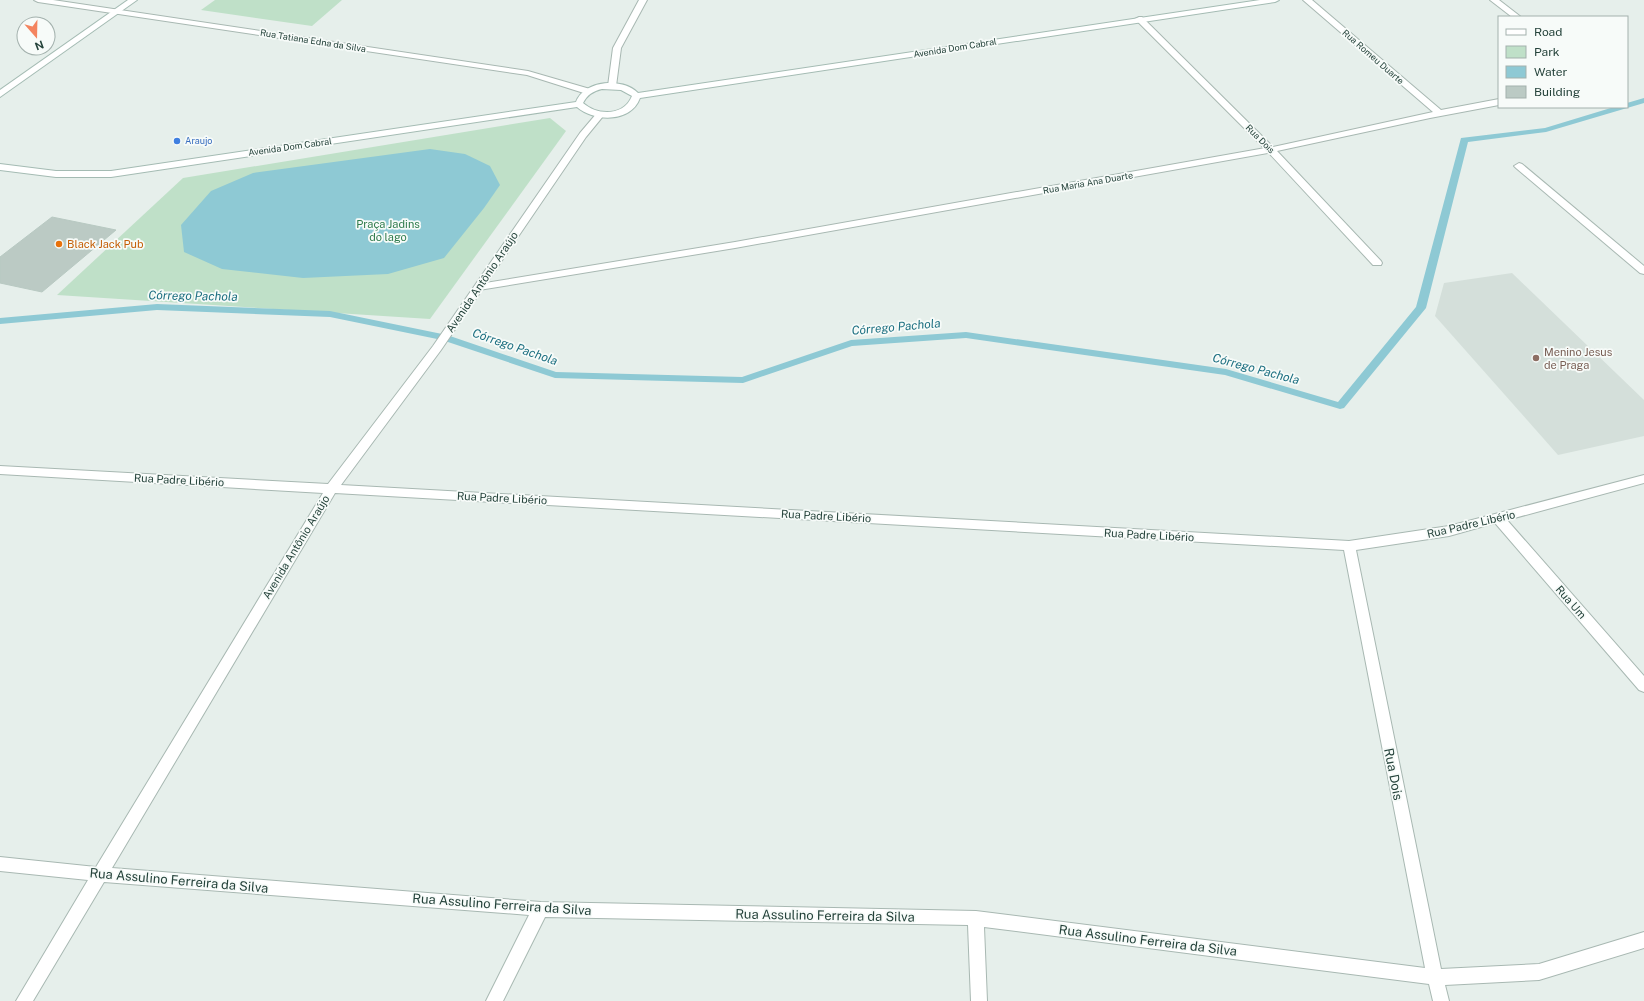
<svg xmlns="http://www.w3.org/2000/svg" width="1644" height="1001" viewBox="0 0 1644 1001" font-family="'Public Sans',sans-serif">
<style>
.built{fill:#d4dfda}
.green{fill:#bfe0c8}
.water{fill:#8ec9d4}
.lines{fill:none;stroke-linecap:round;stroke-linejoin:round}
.stream{fill:#8ec9d4;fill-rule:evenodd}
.building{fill:#bbcac4;stroke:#b8c9c2}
.lane-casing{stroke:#a8b8b2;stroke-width:2}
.street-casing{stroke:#a8b8b2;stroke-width:2}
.secondary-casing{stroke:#a4bbb3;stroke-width:2}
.lane{fill:#fff;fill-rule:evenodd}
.street{fill:#fff;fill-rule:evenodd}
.secondary{fill:#fff;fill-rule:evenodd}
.shop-dot{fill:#3f7fe0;stroke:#f7fbf9;stroke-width:1.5}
.food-dot{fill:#e8710a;stroke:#f7fbf9;stroke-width:1.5}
.education-dot{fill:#8d6e63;stroke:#f7fbf9;stroke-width:1.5}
.labels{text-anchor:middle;stroke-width:3.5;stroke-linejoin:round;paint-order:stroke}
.far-street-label{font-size:9px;fill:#24423a;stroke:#f7fbf9}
.far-shop-label{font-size:9px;fill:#366cbe;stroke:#f7fbf9;text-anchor:start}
.park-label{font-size:11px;fill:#2d7a4b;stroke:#f7fbf9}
.food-label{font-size:11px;fill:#c56008;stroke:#f7fbf9;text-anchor:start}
.street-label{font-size:11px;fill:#24423a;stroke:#f7fbf9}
.education-label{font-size:11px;fill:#785e54;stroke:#f7fbf9;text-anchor:start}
.water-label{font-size:12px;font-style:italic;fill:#1c6f80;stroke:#f7fbf9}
.near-street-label{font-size:13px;fill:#24423a;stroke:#f7fbf9}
</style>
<rect width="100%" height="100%" fill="#e6efeb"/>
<polygon class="built" points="1512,273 1644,400 1644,436 1558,455 1435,316 1444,283"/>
<g class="green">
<polygon points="215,0 342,0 312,26 201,10"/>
<polygon points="550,118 566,131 430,319 57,295 183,178"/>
</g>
<polygon class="water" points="430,149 465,154 490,166 500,185 484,208 444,258 388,274 303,278 222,269 184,252 181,225 211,191 253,173"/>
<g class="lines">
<polygon class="stream" points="1644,98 1644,103 1546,132 1468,142 1426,308 1344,408 1340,409 1225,375 966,338 852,346 743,383 555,378 442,340 330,317 157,310 0,324 0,318 157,304 330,311 447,335 556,372 742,377 851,340 966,332 1226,369 1338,402 1416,307 1461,138 1545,128 1614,107 1627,107 1627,103"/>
</g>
<polygon class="building" points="52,217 116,230 42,292 0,283 0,257"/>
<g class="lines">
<defs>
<polygon id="lane" points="1271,147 1274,148 1275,150 1274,152 735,248 479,290 474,287 479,284 735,242"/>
<g id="street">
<polygon points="34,0 53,0 528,71 590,89 591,91 587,94 527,75 38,2"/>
<polygon points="639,0 647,0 621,48 616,86 615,88 609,88 608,86 613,48"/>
<polygon points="1303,0 1312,0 1441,110 1499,99 1499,105 1430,118 1277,151 1381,261 1382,263 1381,265 1373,265 1268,152 1135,19 1139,17 1142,17 1273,147 1433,112"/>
<polygon points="1490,0 1499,0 1521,17 1512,17"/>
<path d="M600,112L604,115L586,137L441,350L341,485L1349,541L1449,526L1644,475V483L1507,520L1644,676V692L1639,690L1495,523L1449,536L1356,550L1441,969L1539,964L1644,932V948L1539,980L1445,985L1449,1001H1433L1429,984L984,927L987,1001H971L968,925L545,917L503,1001H486L529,915L104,882L33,1001H16L88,880L0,871V857L96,867L323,493L0,474V466L328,484L433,346L580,133L597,113ZM335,493L1344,550L1425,968L976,911L541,902L112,868Z"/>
<polygon points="1519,163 1522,164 1644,266 1644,274 1640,273 1516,168 1514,166"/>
</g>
<g id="secondary">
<polygon points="128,0 137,0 0,97 0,90"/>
<path d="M1260,0H1279L1275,2L640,98C631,123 594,122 577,107L111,177H56L0,170V164L56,171H111L576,102C584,80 623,77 638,93ZM602,89L621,90L632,96C624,116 598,116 583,103C587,95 593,91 602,89Z"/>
</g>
</defs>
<use href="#lane" class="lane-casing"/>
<use href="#street" class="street-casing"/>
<use href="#secondary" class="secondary-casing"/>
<use href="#lane" class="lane"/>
<use href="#street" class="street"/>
<use href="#secondary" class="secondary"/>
</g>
<circle class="shop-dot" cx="177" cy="141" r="4"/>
<circle class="food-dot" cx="59" cy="244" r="4"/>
<circle class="education-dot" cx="1536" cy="358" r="4"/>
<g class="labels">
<g class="far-street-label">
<text transform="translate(313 41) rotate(9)" y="3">Rua Tatiana Edna da Silva</text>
<text transform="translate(955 48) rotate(-9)" y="3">Avenida Dom Cabral</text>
<text transform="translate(1373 57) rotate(41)" y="3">Rua Romeu Duarte</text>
<text transform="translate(1260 139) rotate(45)" y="3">Rua Dois</text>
<text transform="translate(290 147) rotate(-8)" y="3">Avenida Dom Cabral</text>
<text transform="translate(1088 183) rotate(-10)" y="3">Rua Maria Ana Duarte</text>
</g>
<g class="far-shop-label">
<text x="185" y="144">Araujo</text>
</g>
<g class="park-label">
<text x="388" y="228">Praça Jadins<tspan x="388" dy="13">do lago</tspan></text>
</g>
<g class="food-label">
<text x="67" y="248">Black Jack Pub</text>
</g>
<g class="street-label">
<text transform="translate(482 282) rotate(-56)" y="4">Avenida Antônio Araújo</text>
<text transform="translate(179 480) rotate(3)" y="4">Rua Padre Libério</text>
<text transform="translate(502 498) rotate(3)" y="4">Rua Padre Libério</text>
<text transform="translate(826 516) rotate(3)" y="4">Rua Padre Libério</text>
<text transform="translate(1471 524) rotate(-13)" y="4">Rua Padre Libério</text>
<text transform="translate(1149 535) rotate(3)" y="4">Rua Padre Libério</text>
<text transform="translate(296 547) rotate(-59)" y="4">Avenida Antônio Araújo</text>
<text transform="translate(1571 602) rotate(49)" y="4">Rua Um</text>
</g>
<g class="education-label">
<text x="1544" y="356">Menino Jesus<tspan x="1544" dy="13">de Praga</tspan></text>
</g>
<g class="water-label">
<text transform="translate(193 296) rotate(1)" y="4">Córrego Pachola</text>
<text transform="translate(896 327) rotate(-5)" y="4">Córrego Pachola</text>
<text transform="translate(515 347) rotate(19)" y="4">Córrego Pachola</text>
<text transform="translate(1256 369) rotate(15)" y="4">Córrego Pachola</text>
</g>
<g class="near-street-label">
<text transform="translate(1394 774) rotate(79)" y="5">Rua Dois</text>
<text transform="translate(179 880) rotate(5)" y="5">Rua Assulino Ferreira da Silva</text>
<text transform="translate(502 904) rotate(4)" y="5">Rua Assulino Ferreira da Silva</text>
<text transform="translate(825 915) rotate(1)" y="5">Rua Assulino Ferreira da Silva</text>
<text transform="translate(1148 940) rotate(7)" y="5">Rua Assulino Ferreira da Silva</text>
</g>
</g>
<rect x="1498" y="16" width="130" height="92" fill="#f7fbf9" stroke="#a3b1ad"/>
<rect x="1506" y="29" width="20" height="6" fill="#ffffff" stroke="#a3b1ad"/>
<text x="1534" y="36" font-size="12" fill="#24423a">Road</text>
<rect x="1506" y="46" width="20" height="12" fill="#bfe0c8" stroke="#a3b1ad"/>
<text x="1534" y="56" font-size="12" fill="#24423a">Park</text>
<rect x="1506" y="66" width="20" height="12" fill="#8ec9d4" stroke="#a3b1ad"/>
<text x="1534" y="76" font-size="12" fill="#24423a">Water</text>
<rect x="1506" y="86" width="20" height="12" fill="#bbcac4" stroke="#a3b1ad"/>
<text x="1534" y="96" font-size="12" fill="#24423a">Building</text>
<g transform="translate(36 36) rotate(160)"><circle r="19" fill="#f7fbf9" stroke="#a3b1ad"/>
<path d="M0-3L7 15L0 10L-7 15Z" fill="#f4845f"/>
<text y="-6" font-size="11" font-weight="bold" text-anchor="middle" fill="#24423a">N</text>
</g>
</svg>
